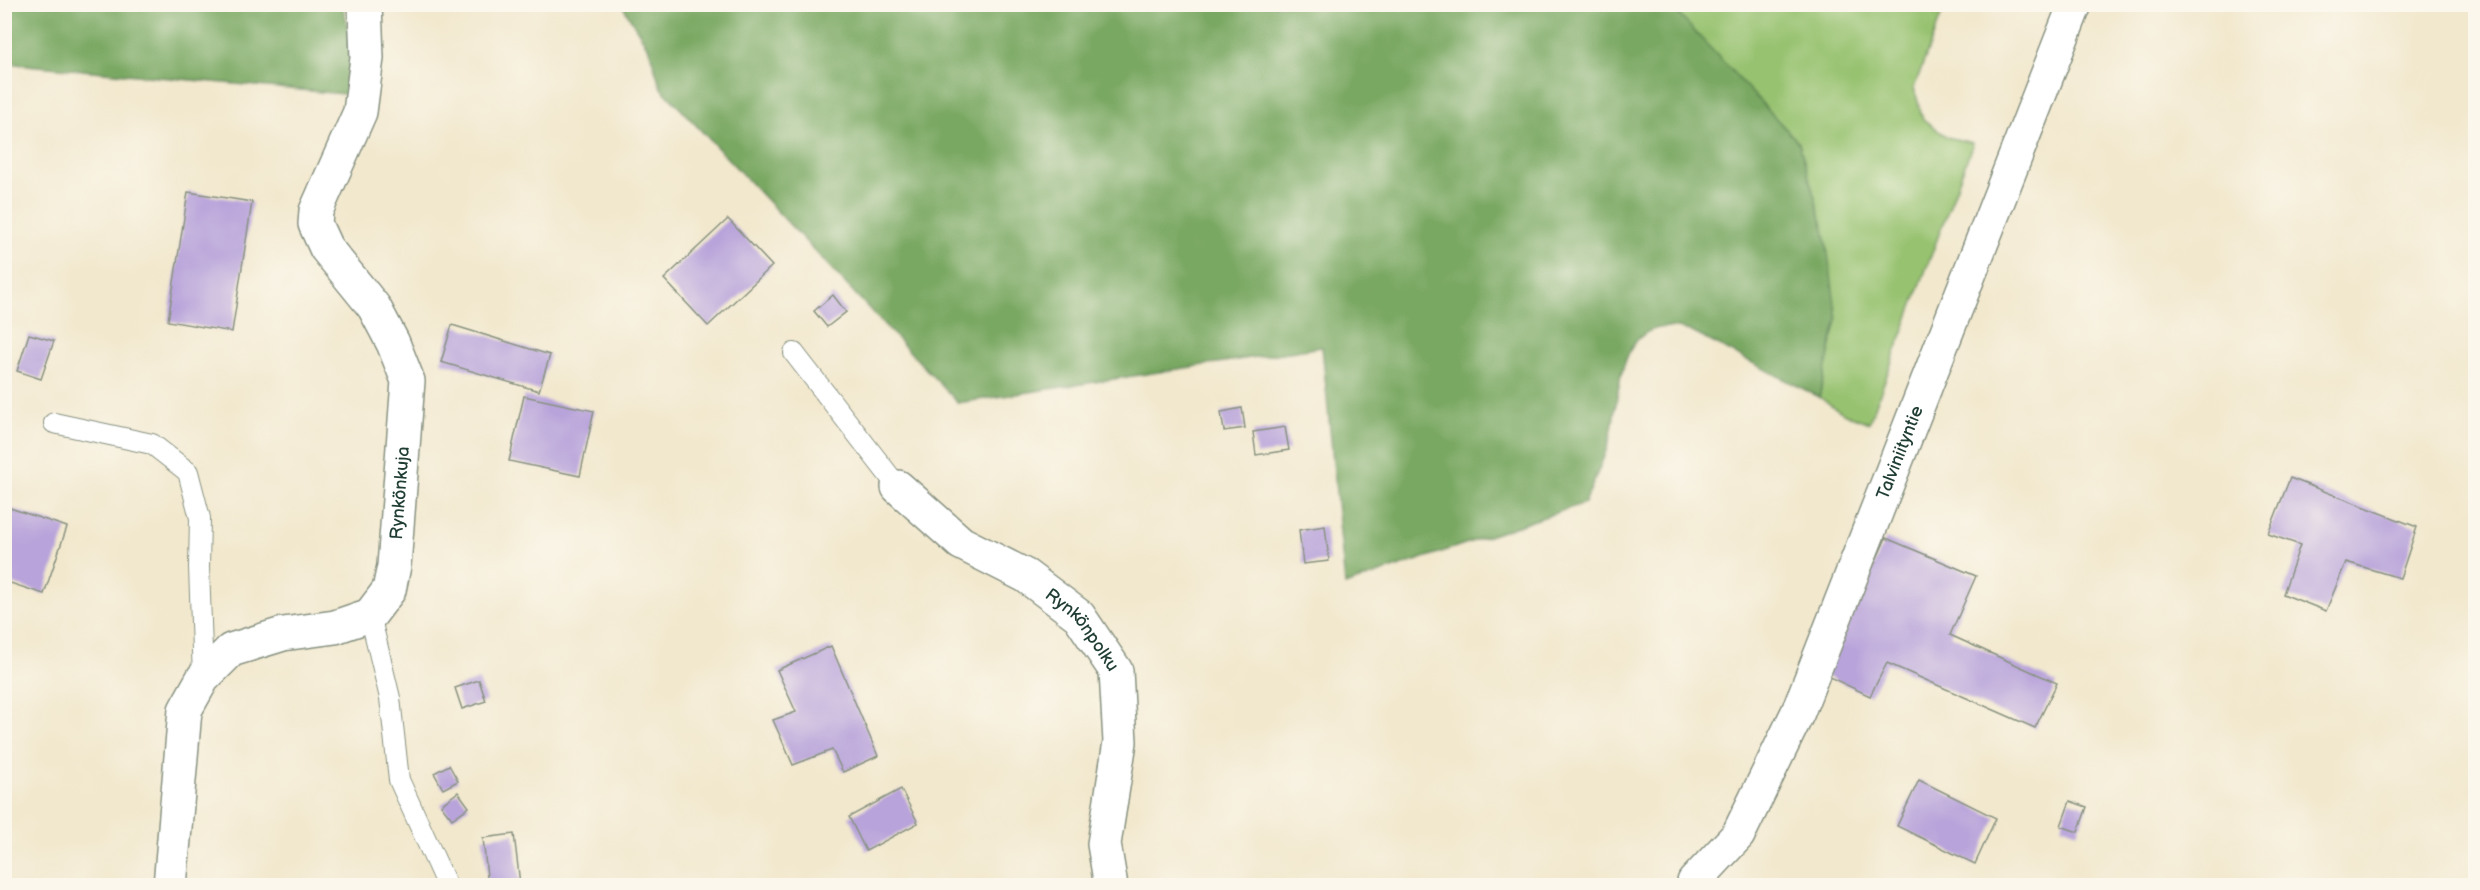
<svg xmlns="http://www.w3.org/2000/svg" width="2480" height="890" viewBox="0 0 2480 890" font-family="'Balsamiq Sans',sans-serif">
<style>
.green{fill:#97c26f;stroke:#5b8052;stroke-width:1.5}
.forest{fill:#79a862;stroke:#4c724b;stroke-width:1.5}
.building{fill:#b8a3da}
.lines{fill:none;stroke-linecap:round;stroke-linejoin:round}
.lane-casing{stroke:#889281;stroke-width:22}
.street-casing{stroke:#889281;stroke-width:36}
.lane{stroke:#fff;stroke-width:20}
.street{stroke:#fff;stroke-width:33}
.labels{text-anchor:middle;stroke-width:6;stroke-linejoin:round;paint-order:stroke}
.street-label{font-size:18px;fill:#1f3d34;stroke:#fbf7ec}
</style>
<rect width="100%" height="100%" fill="#fbf7ec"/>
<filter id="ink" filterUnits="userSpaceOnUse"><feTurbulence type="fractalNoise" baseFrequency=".0167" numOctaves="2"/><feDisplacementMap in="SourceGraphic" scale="12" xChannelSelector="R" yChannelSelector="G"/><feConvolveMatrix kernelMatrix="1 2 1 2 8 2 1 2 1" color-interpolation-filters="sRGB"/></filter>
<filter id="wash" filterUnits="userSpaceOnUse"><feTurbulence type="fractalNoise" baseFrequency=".008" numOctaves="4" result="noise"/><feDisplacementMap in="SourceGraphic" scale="24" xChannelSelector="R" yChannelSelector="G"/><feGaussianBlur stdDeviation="1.35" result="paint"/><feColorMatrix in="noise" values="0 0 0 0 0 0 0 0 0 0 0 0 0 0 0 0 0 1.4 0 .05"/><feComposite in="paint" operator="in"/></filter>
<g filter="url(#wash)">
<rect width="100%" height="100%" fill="#f2e8ce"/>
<polygon class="green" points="1670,5 1945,5 1914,88 1923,119 1947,137 1973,143 1869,423 1843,413 1819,397 1837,319"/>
<g class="forest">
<polygon points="4,5 342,5 347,22 354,95 5,63"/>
<path d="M622,5H1670L1799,143L1825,233L1837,319L1819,397L1690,331C1616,308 1621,392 1610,438C1604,460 1593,482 1585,503L1345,585L1322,347L958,403L661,88L649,49Z"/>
</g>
<g id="blocks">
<g class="building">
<polygon points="188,192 252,202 232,332 168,321"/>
<polygon points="728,219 772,266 708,326 664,279"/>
<polygon points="833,295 846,312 827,327 814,311"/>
<polygon points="452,325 550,355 539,391 441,362"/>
<polygon points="29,334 54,341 41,379 17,371"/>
<polygon points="524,396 594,411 580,476 509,461"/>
<polygon points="1242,408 1245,428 1224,431 1221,412"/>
<polygon points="1285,427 1289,450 1256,455 1253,432"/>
<polygon points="2290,478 2417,527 2400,578 2346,562 2326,611 2283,594 2300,545 2268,534"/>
<polygon points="4,506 67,527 44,594 4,581 4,565 8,556 4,554"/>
<polygon points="1325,526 1329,561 1303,564 1299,530"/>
<polygon points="1886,538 1976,576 1950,635 2057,683 2035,728 1887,663 1870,696 1825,675"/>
<polygon points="831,646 878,756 843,772 832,750 793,765 773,720 796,712 777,670"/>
<polygon points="479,680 486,701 462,709 455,688"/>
<polygon points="449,765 458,781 443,789 434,773"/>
<polygon points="1919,780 1996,818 1975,864 1897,826"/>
<polygon points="901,789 918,823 866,851 849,817"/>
<polygon points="458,792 469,807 452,819 441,805"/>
<polygon points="2070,801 2087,807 2078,832 2061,826"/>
<polygon points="514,834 520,884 488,886 483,838"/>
</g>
</g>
</g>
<g filter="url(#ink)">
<use href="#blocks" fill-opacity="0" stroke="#889281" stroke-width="1.5"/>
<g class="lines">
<defs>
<g id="lane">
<polyline points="794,353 898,487"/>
<polyline points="54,423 152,444 188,472 200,518 199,567 203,678"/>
<polyline points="370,615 390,698 399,780 447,886"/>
</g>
<g id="street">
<path id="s1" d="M898,487L961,543L1026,576L1079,616L1116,671L1120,742L1104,844L1111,886"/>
<path id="s2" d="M1694,882L1738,835L1798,712L2075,4"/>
<path id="s3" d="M170,886L185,710L203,678L231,650L283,634L335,627L370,615L389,590L394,566L408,381L393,343L374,307L326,248L315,224L316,211L360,112L367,58L365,4"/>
</g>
</defs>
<use href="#lane" class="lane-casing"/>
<use href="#street" class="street-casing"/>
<use href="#lane" class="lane"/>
<use href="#street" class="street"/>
</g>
</g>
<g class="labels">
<g class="street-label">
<text dy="6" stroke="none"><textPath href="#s2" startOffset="480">Talviniityntie</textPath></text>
<text dy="6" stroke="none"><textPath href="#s3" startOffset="526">Rynkönkuja</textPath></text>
<text dy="6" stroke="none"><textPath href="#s1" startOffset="236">Rynkönpolku</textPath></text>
</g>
</g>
<rect width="2480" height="890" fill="none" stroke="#fbf7ec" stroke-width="24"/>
</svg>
